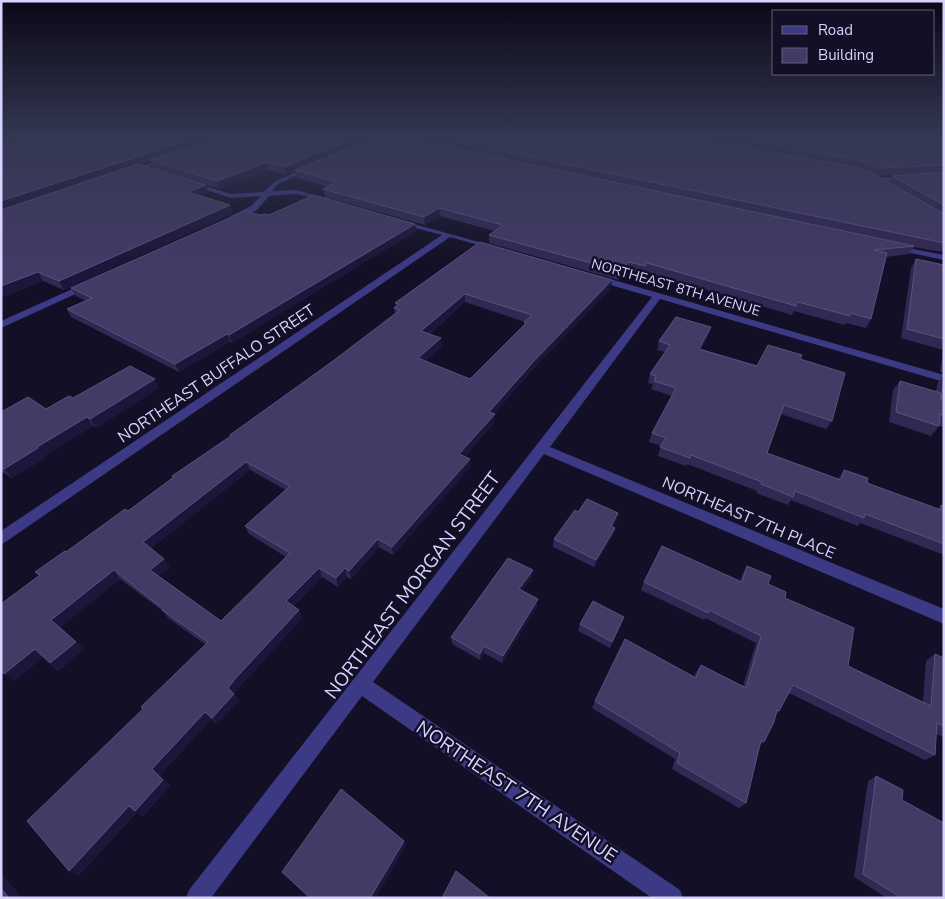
<svg xmlns="http://www.w3.org/2000/svg" width="945" height="899" viewBox="0 0 945 899" font-family="'Nunito Sans',sans-serif">
<style>
.lines{fill:none;stroke-linecap:round;stroke-linejoin:round}
.minor{fill:#3d3a85;fill-rule:evenodd}
.wall{fill:#312854;fill-rule:evenodd}
.shaded-wall{fill:#1d163a}
.building{fill:#433a66;stroke:#5a527e;fill-rule:evenodd}
.labels{text-anchor:middle;stroke-width:5;stroke-linejoin:round;paint-order:stroke}
.far-street-label{font-size:14px;fill:#d9d4ff;stroke:#130f26}
.street-label{font-size:16px;fill:#d9d4ff;stroke:#130f26}
.near-street-label{font-size:19px;fill:#d9d4ff;stroke:#130f26}
</style>
<rect width="100%" height="100%" fill="#130f26"/>
<g class="lines">
<g class="minor">
<polygon points="165,158 170,159 131,173 126,172"/>
<polygon points="311,165 313,166 313,168 278,184 272,191 296,190 329,199 329,201 296,194 269,196 257,210 234,220 230,218 231,216 251,206 261,196 231,198 189,184 192,182 231,194 264,192 274,182"/>
<polygon points="908,176 911,178 910,179 875,182 872,180 875,178"/>
<polygon points="396,219 497,247 493,249 450,237 1,545 1,531 442,235 396,223"/>
<polygon points="892,245 944,255 944,260 892,249"/>
<polygon points="596,275 944,375 944,382 660,299 550,447 944,609 944,624 544,454 373,682 680,890 683,898 652,898 362,696 211,898 186,898 189,890 652,297 593,280 592,278"/>
<polygon points="88,282 92,285 91,287 1,328 1,321"/>
</g>
</g>
<g class="wall">
<polygon points="1,136 317,161 398,136 918,136 917,139 944,138 944,172 878,176 889,182 892,176 944,172 944,251 937,251 914,247 909,254 886,257 871,319 866,328 846,323 845,325 794,311 792,315 645,272 643,275 627,271 618,280 489,243 489,235 494,231 440,216 425,225 325,197 323,189 328,187 297,178 295,171 286,175 268,170 220,189 153,168 150,161 139,165 208,193 201,196 230,205 233,213 64,290 43,281 1,298"/>
<polygon points="269,215 416,231 232,343 230,342 179,372 71,317 67,309 86,301 76,296 71,288"/>
<path d="M480,242L612,280L611,288L533,369L494,414V423L465,456L470,459V467L393,555L379,547L351,579L347,577L338,587L322,577L293,606L299,610L302,618L240,686L234,694L239,701L217,724L211,719L160,775L170,786L143,816L137,812L79,875L69,871L143,709L206,645L168,618L164,612L120,579L60,627L84,649L58,671L43,657L14,681L39,576L35,572L66,552L128,511L173,477L172,476L230,436V435L333,361L395,314L394,308L396,307L395,303ZM465,302L525,322L524,325L470,379L425,361L442,346L429,334ZM250,470L286,490L245,526L249,534L286,557L221,621L158,576L170,568L164,559L151,548Z"/>
<polygon points="916,259 944,265 944,373 940,372 943,350 901,338 911,268"/>
<polygon points="711,327 708,336 701,349 757,366 800,359 832,421 826,429 781,414 767,453 838,479 844,470 867,483 938,509 941,505 944,506 944,555 860,523 858,526 791,500 788,505 756,493 757,491 687,464 686,466 658,456 661,446 649,442 652,433 672,396 651,389 653,384 648,383 650,374 665,352 657,350 659,341"/>
<polygon points="944,374 944,427 939,426 931,436 889,422 893,390 900,381 936,391 938,382"/>
<polygon points="159,388 96,428 93,426 44,456 45,458 12,478 1,471 1,412 46,409 73,398"/>
<polygon points="578,512 618,513 616,521 613,527 615,528 613,535 594,567 553,547 554,539"/>
<polygon points="747,566 785,598 848,666 923,702 926,661 935,654 944,658 944,737 936,734 935,755 925,760 789,693 779,711 776,715 764,742 759,746 746,803 739,808 672,769 675,759 592,708 595,701 694,677 696,672 701,665 743,686 756,643 705,618 704,620 641,590 644,582 740,581 743,573"/>
<polygon points="532,577 522,591 537,606 502,663 484,653 480,660 452,644 451,637"/>
<polygon points="624,617 610,648 578,631 580,624"/>
<polygon points="876,776 902,800 944,898 887,898 854,877 868,781"/>
</g>
<g class="shaded-wall">
<polygon points="1,136 25,136 1,143"/>
<polygon points="201,136 224,136 1,211 1,201"/>
<polygon points="359,136 376,136 286,175 284,167"/>
<polygon points="267,162 268,170 220,189 217,181"/>
<polygon points="206,185 208,193 191,200 188,192"/>
<polygon points="230,205 233,213 64,290 59,281"/>
<polygon points="439,208 440,216 425,225 424,217"/>
<polygon points="415,224 416,231 232,343 229,335"/>
<polygon points="629,262 627,271 618,280 620,271"/>
<polygon points="38,272 43,281 1,298 1,286"/>
<polygon points="612,280 611,288 533,369 493,416 495,414 494,423 459,462 459,454 489,412 534,361"/>
<polygon points="465,294 465,302 422,339 421,331"/>
<polygon points="711,327 708,336 696,357 699,349"/>
<polygon points="227,334 230,342 179,372 175,364"/>
<polygon points="441,338 442,346 418,367 418,358"/>
<polygon points="155,379 159,388 96,428 90,419"/>
<polygon points="87,417 93,426 44,456 45,458 12,478 4,469 37,447"/>
<polygon points="470,459 470,467 393,555 392,547"/>
<polygon points="246,462 250,470 149,550 143,542"/>
<polygon points="618,513 616,521 609,533 611,526"/>
<polygon points="615,528 613,535 594,567 596,560"/>
<polygon points="378,539 379,547 351,579 349,571"/>
<polygon points="164,559 170,568 156,578 150,570"/>
<polygon points="319,568 322,577 289,609 286,601"/>
<polygon points="345,568 347,577 338,587 336,578"/>
<polygon points="114,570 120,579 60,628 51,620"/>
<polygon points="533,570 532,577 519,596 519,589"/>
<polygon points="538,599 537,606 502,663 503,656"/>
<polygon points="299,610 302,618 240,686 234,694 239,701 217,724 212,718 228,688 235,679"/>
<polygon points="624,617 622,623 610,648 612,642"/>
<polygon points="76,642 84,649 58,671 50,663"/>
<polygon points="484,646 484,653 480,660 480,654"/>
<polygon points="35,649 44,657 14,681 4,674"/>
<polygon points="205,712 211,719 160,775 170,786 143,816 137,812 79,875 69,871 152,769"/>
<polygon points="404,841 406,846 376,898 370,898"/>
<polygon points="1,872 22,898 9,898 1,888"/>
</g>
<g class="building">
<polygon points="25,136 201,136 1,201 1,143"/>
<polygon points="220,136 359,136 284,167 267,162 217,181 150,160"/>
<polygon points="378,136 397,136 914,246 874,250 887,253 871,319 851,313 850,316 798,302 796,306 647,263 645,266 629,262 620,271 489,235 503,225 439,208 424,217 323,189 337,182 295,170"/>
<polygon points="430,136 683,136 855,167 876,175 944,214 944,243"/>
<polygon points="717,136 918,136 917,139 944,138 944,165 880,168 858,160"/>
<polygon points="138,164 206,185 188,192 230,205 59,281 38,272 1,286 1,210"/>
<polygon points="944,172 944,205 892,176"/>
<polygon points="314,195 415,224 229,335 227,334 175,364 67,309 92,298 71,288 245,211 260,215 264,214 269,215"/>
<path d="M480,242L612,280L534,361L489,412L495,414L459,454L470,459L392,547L378,539L349,571L345,568L336,578L319,568L286,601L299,610L235,679L228,688L234,694L212,718L205,712L152,769L163,780L135,811L129,806L69,871L27,821L143,709L141,707L208,642L162,610L163,609L114,570L51,620L76,642L50,663L35,649L4,674L1,671V604L40,575L35,572L65,551L66,552L125,509L128,511L174,477L172,476L231,436L230,435L333,361L400,310L394,308L399,304L395,303ZM465,294L532,315L524,322L526,323L470,379L418,358L441,338L421,331ZM246,462L290,486L245,526L290,553L221,621L150,570L164,559L143,542Z"/>
<polygon points="916,259 944,265 944,339 907,329"/>
<polygon points="676,317 711,327 699,349 757,366 768,345 802,355 800,359 845,373 832,421 784,405 767,453 841,480 844,470 868,478 867,483 941,510 941,505 944,506 944,544 865,514 864,518 795,491 793,497 761,484 762,482 691,455 690,458 660,447 666,438 652,433 676,388 654,381 656,376 650,374 670,345 659,341"/>
<polygon points="130,366 155,379 90,419 87,417 37,447 38,448 4,469 1,467 1,412 28,397 46,409 69,396 73,398"/>
<polygon points="900,381 941,393 941,400 944,381 944,415 940,414 939,426 896,412"/>
<polygon points="587,499 618,513 611,526 615,528 596,560 554,539 575,510 578,512"/>
<polygon points="662,546 742,582 747,566 771,576 768,584 786,592 785,598 854,628 848,666 931,706 935,654 944,658 944,726 937,723 935,755 793,685 779,711 777,710 774,722 764,742 761,740 746,803 677,763 680,753 595,701 625,639 696,678 701,665 746,688 761,636 709,610 708,613 644,582"/>
<polygon points="508,558 533,570 519,589 538,599 503,656 484,646 480,654 451,637"/>
<polygon points="593,601 624,617 612,642 580,624"/>
<polygon points="876,776 903,790 902,800 944,823 944,898 902,898 863,874"/>
<polygon points="341,789 404,841 370,898 310,898 282,872"/>
<polygon points="456,871 490,898 442,898"/>
<polygon points="1,888 9,898 1,898"/>
</g>
<linearGradient id="sky" x2="0" y2="1"><stop stop-color="#0a0815"/><stop offset="0.52" stop-color="#333752"/><stop offset="1" stop-color="#333752" stop-opacity="0"/></linearGradient>
<rect width="945" height="262" fill="url(#sky)"/>
<g class="labels">
<g class="far-street-label">
<text transform="translate(676 287) rotate(16)" y="5">NORTHEAST 8TH AVENUE</text>
</g>
<g class="street-label">
<text transform="translate(216 373) rotate(-34)" y="6">NORTHEAST BUFFALO STREET</text>
<text transform="translate(749 517) rotate(23)" y="6">NORTHEAST 7TH PLACE</text>
</g>
<g class="near-street-label">
<text transform="translate(412 585) rotate(-53)" y="7">NORTHEAST MORGAN STREET</text>
<text transform="translate(517 791) rotate(34)" y="7">NORTHEAST 7TH AVENUE</text>
</g>
</g>
<rect width="945" height="899" fill="none" stroke="#d9d4ff" stroke-width="5"/>
<rect x="772" y="10" width="162" height="65" fill="#130f26" stroke="#625e7d"/>
<rect x="782" y="26" width="25" height="8" fill="#3d3a85" stroke="#625e7d"/>
<text x="818" y="35" font-size="15" fill="#d9d4ff">Road</text>
<rect x="782" y="48" width="25" height="15" fill="#433a66" stroke="#625e7d"/>
<text x="818" y="60" font-size="15" fill="#d9d4ff">Building</text>
</svg>
